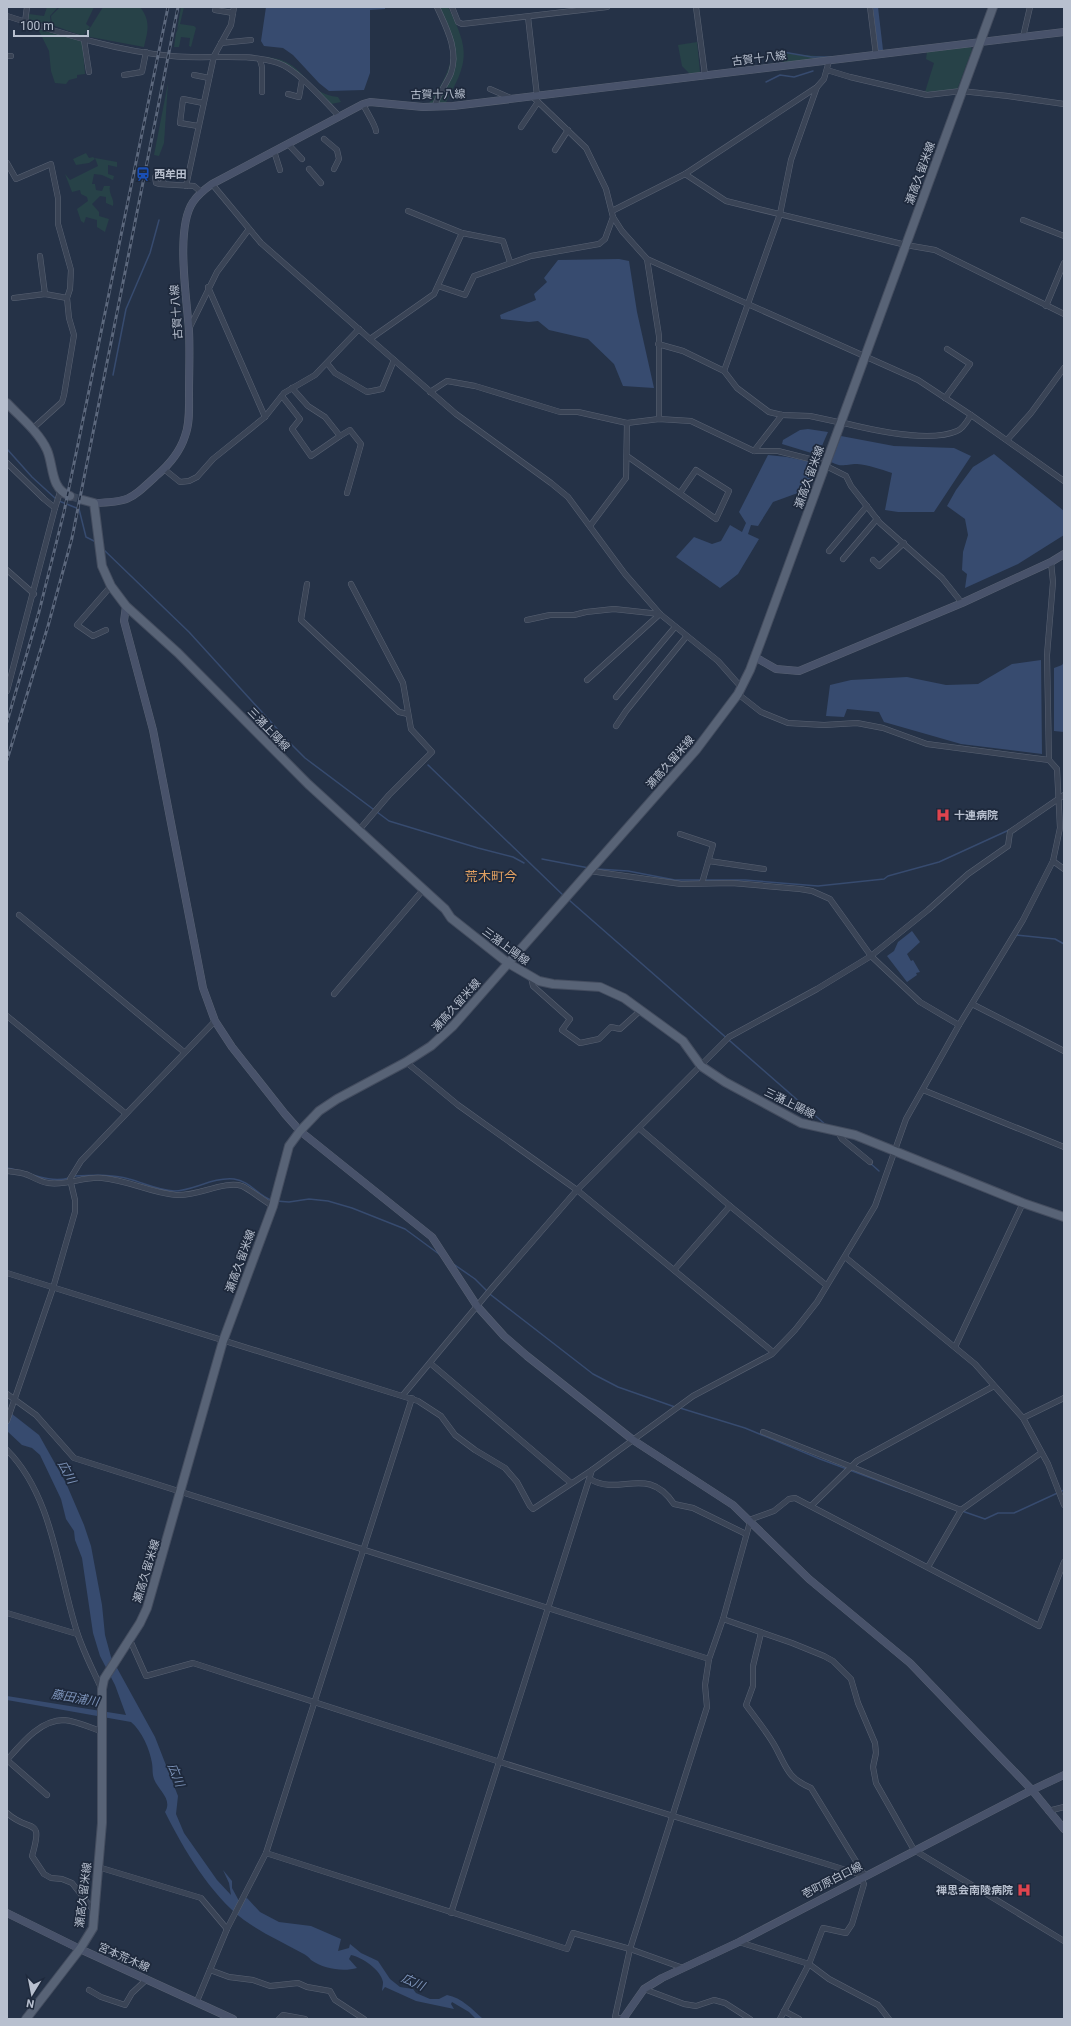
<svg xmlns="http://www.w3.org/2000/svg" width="1071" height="2026" viewBox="0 0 1071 2026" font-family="Roboto,'Noto Sans JP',sans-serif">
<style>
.green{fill:#274248}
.water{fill:#374b6f}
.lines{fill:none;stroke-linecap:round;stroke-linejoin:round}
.stream{stroke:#374b6f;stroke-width:1.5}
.primary-tunnel{stroke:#3b475b;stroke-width:8;stroke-dasharray:8 4;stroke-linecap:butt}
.street-casing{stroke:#596273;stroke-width:6}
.secondary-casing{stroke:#596273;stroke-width:8}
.primary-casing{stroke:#444d5f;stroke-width:10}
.street{stroke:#3a4456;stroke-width:5}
.secondary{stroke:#48526a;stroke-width:7}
.primary{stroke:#586376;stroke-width:8}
.rail-casing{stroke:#5c687d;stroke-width:3}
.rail{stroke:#1e293c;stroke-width:1.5;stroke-dasharray:4.5;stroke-linecap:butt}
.labels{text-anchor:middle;stroke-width:3.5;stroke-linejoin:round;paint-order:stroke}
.street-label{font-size:11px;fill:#b8c0cf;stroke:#1e293c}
.poi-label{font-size:11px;font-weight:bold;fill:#b8c0cf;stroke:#1e293c;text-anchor:start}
.water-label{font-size:12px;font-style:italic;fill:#7c93b9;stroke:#1e293c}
.quarter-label{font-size:13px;fill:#e1a061;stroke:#1e293c}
</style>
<rect width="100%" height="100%" fill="#253247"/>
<g class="green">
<polygon points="47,7 58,7 50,16 51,25 28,19 29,14 44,16"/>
<polygon points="60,7 94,7 86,24 90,27 83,36 52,25 51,16"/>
<path d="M103,7H140C151,21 148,31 144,47L85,36Z"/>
<polygon points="181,7 184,7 180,24 194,26 196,28 191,47 189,46 190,38 181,37 179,47 174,47 176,33 180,25 177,30"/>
<path d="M437,7H448C470,51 469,61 445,104L428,105C440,87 456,65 450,42C447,30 441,18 437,7Z"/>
<polygon points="37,27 82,41 85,74 77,75 77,78 69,80 66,84 55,83 51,71 49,51"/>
<polygon points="697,42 700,72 690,74 682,66 678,45"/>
<polygon points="971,47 972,50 957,90 925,92 934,63 926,59 927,52"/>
<polygon points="783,53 828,57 782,64"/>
<path d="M267,57C273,58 280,59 286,62C307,72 309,94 338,97L341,102L331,104L286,64L265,59Z"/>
<polygon points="168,83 164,143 159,156 154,155"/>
<polygon points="86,153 89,158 93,157 95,159 89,163 76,165 73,159"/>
<path d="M95,158L117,162V167L108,165V174L114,176L113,180L102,175L94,174L92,184H95L96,190L102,191L104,186H110C108,194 115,199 113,206L106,203V197L100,196L92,204L99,212V216L109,219L105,232L97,227V220L86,217L84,223L81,221L77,209L88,201L87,197L81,194L80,190L72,192L65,174L70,180L98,166Z"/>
</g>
<g class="water">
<polygon points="266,7 385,7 385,9 370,10 370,73 364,90 329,91 319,83 293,55 283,48 264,46 261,41"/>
<polygon points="873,7 878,7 883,50 878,51"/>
<polygon points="619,259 629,261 637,312 654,388 623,386 614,364 588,339 549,330 538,321 529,322 501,319 500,315 536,300 534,294 547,282 544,278 558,260"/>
<polygon points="808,429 828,432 818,455 782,444 783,440 800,430"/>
<path d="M841,436L894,446L954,448L971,456L934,512H898L885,510L892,473C880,469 869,465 857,464C845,464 842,468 831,462Z"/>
<polygon points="994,454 1064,511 1064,535 1018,564 965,588 967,574 962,570 963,552 968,535 965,519 947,506 956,490 973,467"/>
<polygon points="768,455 787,457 816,463 806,490 773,502 758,526 751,525 748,534 759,539 738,574 720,588 676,557 694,537 712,544 721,541 730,525 742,532 746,523 739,512"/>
<polygon points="1041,660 1042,754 961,744 884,722 879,712 847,709 844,717 826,716 830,685 851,680 907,677 946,685 978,684 1012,664"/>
<polygon points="1064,662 1064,732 1054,731 1054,668 1062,665"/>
<polygon points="912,931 920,942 907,954 911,961 913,960 920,972 916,973 917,975 907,982 887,956 894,951 898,942"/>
<path d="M7,1410L39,1435L66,1483L84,1525L91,1546L102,1605L105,1635L111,1657L155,1737L178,1796L176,1814L184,1833L217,1880L231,1895L229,1883L223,1870L232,1881V1888L239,1901L247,1898L260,1912L279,1922L311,1926L341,1939L338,1951L349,1948L350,1944L361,1953L378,1961L390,1979L400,1987L413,1989L416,1993L430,1999H439L447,1995C462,1998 472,2009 483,2019H476L469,2012L452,2002L451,2004L454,2009L416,2001L385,1987L382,1991C382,1989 383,1986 383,1982C381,1970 362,1957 351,1955L349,1959L357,1968C343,1972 324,1969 311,1960C309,1957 306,1955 302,1953C282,1942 262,1933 244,1920C210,1894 184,1850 165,1812C173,1799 158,1790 154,1779C152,1773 153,1769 152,1763C150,1750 142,1731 131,1722L7,1700V1696L126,1715L115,1685L100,1656L93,1633L82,1558L75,1540L74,1531L66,1519L61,1499L40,1455L32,1448L22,1445L7,1431Z"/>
</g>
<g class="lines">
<g class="stream">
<polyline points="783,52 812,57 831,57"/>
<polyline points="766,82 780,75 794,77 813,71"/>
<polyline points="113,375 126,309 150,253 159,220"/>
<polyline points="7,449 32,477 56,499"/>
<polyline points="59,501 79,509 86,537 96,542"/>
<polyline points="103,549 189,632 291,744 305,758 389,821 478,848 513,857 524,863"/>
<polyline points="428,765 564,896"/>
<polyline points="542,859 589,868"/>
<polyline points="597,869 628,871 675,880 745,880 818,886 884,879 888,876 939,862 1009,830"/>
<polyline points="569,900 826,1125"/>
<polyline points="1016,935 1055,939 1064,944"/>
<polyline points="870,1163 879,1171"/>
<path d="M7,1168C28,1171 47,1184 69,1178"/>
<path d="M74,1176C92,1175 112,1174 129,1179C144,1183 158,1190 174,1191C193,1191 212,1177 234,1179C250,1181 257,1195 271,1200"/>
<polyline points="276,1201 289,1202 309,1199 328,1201 352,1208 405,1229 439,1254"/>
<polyline points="452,1263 475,1279 491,1295 593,1374 618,1387 675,1407"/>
<polyline points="680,1408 745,1428 820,1459 906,1491"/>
<polyline points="962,1511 985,1519 998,1513 1014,1513 1064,1490"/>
</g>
<polyline class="primary-tunnel" points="70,496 83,500"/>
<defs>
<g id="street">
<polyline points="452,7 458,22 462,24 607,7"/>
<polyline points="696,7 705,75"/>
<polyline points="870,7 876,55"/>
<polyline points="215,10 233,13"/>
<path d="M7,16C61,33 116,51 172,56C206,60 245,52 278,63C297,69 325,102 340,117"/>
<polyline points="528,17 537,96"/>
<polyline points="25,22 27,7"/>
<polyline points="1023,37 1030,7"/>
<polyline points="84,40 89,72"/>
<polyline points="221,43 251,40"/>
<polyline points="7,56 11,56"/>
<polyline points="260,60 262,67 262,92"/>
<polyline points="827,70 850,77 927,95 961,91 1008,96 1064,104"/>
<polyline points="124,75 142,72 146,52"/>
<polyline points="194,75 209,78"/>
<polyline points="490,89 513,99"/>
<polyline points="288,94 299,97 302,80"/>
<polyline points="533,97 586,148 606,189 613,217 622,231 647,259 918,380 971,415 1064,481"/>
<path d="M363,104C366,111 376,126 376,131"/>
<path d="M435,106C438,94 446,85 451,73C459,50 446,27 437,7"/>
<polyline points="198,126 180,123 183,99 203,103"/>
<polyline points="521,127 538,102"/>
<polyline points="324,139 337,150 339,159 334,169"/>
<polyline points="288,144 302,159"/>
<polyline points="555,150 568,130"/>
<polyline points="274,151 280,170"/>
<polyline points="7,163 16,179 51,164 58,198 58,224 71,270 70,289 67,298 69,318 74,335 64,395 62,402 31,430"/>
<polyline points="309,169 321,183"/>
<polyline points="685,174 726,201 906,245 935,250 1064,314"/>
<polyline points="164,184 162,177 157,175 155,177 156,183 159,184 194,186 201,192"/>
<polyline points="212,184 261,243 370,339 456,414 551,483 568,497 625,574 660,614 718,661 741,687"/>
<polyline points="186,186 214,56 231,25 234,7"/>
<polyline points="408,211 462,233"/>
<polyline points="612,211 685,174 817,87 824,79 829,61"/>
<polyline points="1023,220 1064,236"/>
<polyline points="40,256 45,294"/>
<polyline points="647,259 659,336 659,419"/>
<polyline points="438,286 465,295 474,276 531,256 599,244 605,239 613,217"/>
<polyline points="208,287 265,417"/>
<polyline points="14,298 45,294 67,298"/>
<polyline points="1046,306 1064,263"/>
<polyline points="189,329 217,272 249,229"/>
<polyline points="370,339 434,294 462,233 503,241 510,262"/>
<polyline points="658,344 683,351 724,371 737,388 769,412 782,415 810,416 838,422"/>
<polyline points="327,363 335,373 367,392 382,389 394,360"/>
<polyline points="724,371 780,214 791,160 817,87"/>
<polyline points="430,392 447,381 475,386 560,412 578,412 627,423 659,419 691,421 754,451 778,451 814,460 846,476 851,486 880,523 942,578 962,603"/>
<polyline points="282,396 300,419 292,429 311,456 340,436 325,417 308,406 292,388"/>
<polyline points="945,398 970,364 947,349"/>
<path d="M844,423C872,430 930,443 957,431C963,429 968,420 971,415"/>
<polyline points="340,436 350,430 361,444 347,493"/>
<polyline points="1007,440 1031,413 1064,368"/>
<polyline points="754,451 782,415"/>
<polyline points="627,456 716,519 729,491 696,470 680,493"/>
<polyline points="7,463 44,499 55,508 7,691"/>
<polyline points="164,469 180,482 189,481 197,477 213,459 265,417 284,393 315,375 359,329"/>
<polyline points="55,508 61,489"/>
<polyline points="590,526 626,478 627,423"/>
<polyline points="829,551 867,506"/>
<polyline points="843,559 877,519"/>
<polyline points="873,560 879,566 904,543"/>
<polyline points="7,570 34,594"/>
<polyline points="307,584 301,620 399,712 408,714"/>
<polyline points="351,584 403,683 411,729 432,752 389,795 359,830"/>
<polyline points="527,620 550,615 574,615 586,612 614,609 660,614"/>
<polyline points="106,630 93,636 77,625 111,586"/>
<polyline points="587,680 660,614"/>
<polyline points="738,694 761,712 788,723 824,725 857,723 883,728 927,744 1049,760"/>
<polyline points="616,697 675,627"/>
<polyline points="616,726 626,711 686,637"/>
<polyline points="680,834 713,845 702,883"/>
<polyline points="709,861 764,869"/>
<polyline points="1053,861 1064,869"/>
<polyline points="590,871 681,884 732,883 800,889 812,891 830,899 871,956 920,1002 959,1025"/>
<polyline points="19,915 184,1052"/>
<polyline points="531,977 533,986 570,1019 562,1030 580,1043 599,1039 611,1027 620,1029 641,1010"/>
<polyline points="334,994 423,890"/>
<polyline points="972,1004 1064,1051"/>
<polyline points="7,1016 125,1113"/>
<polyline points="406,1062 458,1105 577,1190 773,1352"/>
<polyline points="923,1090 1064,1147"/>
<polyline points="640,1129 730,1206 826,1285"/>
<polyline points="838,1132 842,1139 870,1162"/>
<path d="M7,1171C13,1172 19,1172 25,1174C32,1176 40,1182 48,1183C67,1186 84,1176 102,1178C128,1180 151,1193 176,1195C196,1197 225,1180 242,1186C249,1189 264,1201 273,1206"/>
<polyline points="845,1257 975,1364 1023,1418 1048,1464 1064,1505"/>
<polyline points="674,1270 730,1206"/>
<polyline points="7,1273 418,1401 441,1416 455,1435 475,1450 505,1468 517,1482 530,1506 533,1509 592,1470"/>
<polyline points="955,1347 1023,1203"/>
<polyline points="430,1363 571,1483"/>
<polyline points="7,1394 36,1415 74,1458 709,1659"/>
<polyline points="403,1395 492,1288 577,1190 729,1037 817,989 871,956 928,910 968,874 1008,846 1010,832 1064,795"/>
<polyline points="1023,1418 1064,1398"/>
<polyline points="7,1421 53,1288 75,1212 75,1200 70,1179 81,1161 215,1021"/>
<polyline points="763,1432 961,1510"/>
<path d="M7,1450C53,1496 58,1573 77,1632C83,1651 93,1670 101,1688"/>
<path d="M590,1479C620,1497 647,1464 674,1504L693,1508L746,1534"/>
<polyline points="812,1505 857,1461 994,1386"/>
<polyline points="749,1520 774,1511 789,1499 795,1498 1039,1626 1064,1562"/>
<polyline points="928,1567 961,1510 1041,1453"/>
<polyline points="7,1613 77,1634"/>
<polyline points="723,1619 792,1643 824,1656 833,1661 851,1679 858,1703 875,1743 876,1753 873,1767 876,1783 914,1850 1064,1941"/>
<path d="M761,1633L753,1666V1686L746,1705C756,1719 768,1733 776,1748C787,1769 788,1778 811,1788L865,1876"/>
<polyline points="130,1640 146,1676 193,1663 500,1762 865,1876"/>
<path d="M7,1760C22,1743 40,1720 64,1720C77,1721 91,1728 103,1732"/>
<polyline points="7,1760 47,1795"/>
<polyline points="1048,1811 1064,1807"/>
<path d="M7,1813C30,1834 44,1815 32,1856L44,1874L51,1878L62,1879L72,1883L94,1911"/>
<polyline points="266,1853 567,1949 573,1933 630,1949 683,1968"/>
<polyline points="98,1867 201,1898 227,1929"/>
<polyline points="451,1913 592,1470 693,1396 772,1354 795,1330 817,1302 875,1206 906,1119 959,1025 1023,920 1053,861 1060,828 1057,769 1049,760 1047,655 1053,582 1051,562"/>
<polyline points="739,1942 809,1964 829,1979 878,2005 889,2019"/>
<polyline points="210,1970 229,1977 253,1980 270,1986 298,1983 307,1987 330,1991 335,2000 364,2019"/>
<polyline points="644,1989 684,2004 696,2006 714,2000 725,2003 750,2019"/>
<polyline points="89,1990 101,1997 125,2005 132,1993 147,1979"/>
<polyline points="197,2001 227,1929 266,1853 412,1398"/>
<polyline points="784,2011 799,2019"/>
<polyline points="279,2019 283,2015 305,2019"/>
<polyline points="622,2019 615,2017 630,1949 707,1707 705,1685 709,1659 723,1619 750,1522"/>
<polyline points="780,2019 809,1964 823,1928 846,1933 852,1924 864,1884 861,1878"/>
</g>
<g id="secondary">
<path d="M94,503C129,502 130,500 155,477C168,466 180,452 185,436C190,423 189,408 189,394C189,373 190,352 189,331C187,299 175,228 193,202C198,194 205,189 212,184L363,104L370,102L423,107L453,106L1064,32"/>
<polyline points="126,606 124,621 153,730 203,988 215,1021 232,1047 285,1114 300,1131 432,1237 477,1306 504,1336 527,1356 633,1440 733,1505 809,1579 910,1663 1032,1790 1064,1829"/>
<polyline points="755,657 776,669 799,671 962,603 1051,562 1064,554"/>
<polyline points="7,1913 80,1949 233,2019"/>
<polyline points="623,2019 644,1989 662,1978 739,1942 1032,1790 1064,1775"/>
</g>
<g id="primary">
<path d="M7,403C20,417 39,432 47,450C54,466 50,489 70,496"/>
<polyline points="83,500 94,503 102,566 111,586 126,606 178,653 308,784 445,909 451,918 508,963 539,981 553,984 600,987 624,998 683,1041 701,1066 725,1082 801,1123 855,1135 1023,1203 1064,1217"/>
<polyline points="26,2019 80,1949 93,1928 102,1823 102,1689 104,1679 140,1623 147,1608 223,1341 273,1206 289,1146 300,1131 319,1111 337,1099 406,1062 431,1046 453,1026 696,750 738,694 750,670 762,638 993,7"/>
</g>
</defs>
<use href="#street" class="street-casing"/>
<use href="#secondary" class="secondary-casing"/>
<use href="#primary" class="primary-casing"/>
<use href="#street" class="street"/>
<use href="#secondary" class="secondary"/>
<use href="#primary" class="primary"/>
<defs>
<g id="rail">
<polyline points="7,722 39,612 64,512 168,7"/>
<polyline points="7,760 48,626 72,538 178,7"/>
</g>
</defs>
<use href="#rail" class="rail-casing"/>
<use href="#rail" class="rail"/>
</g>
<defs>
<symbol id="station-bare" viewBox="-9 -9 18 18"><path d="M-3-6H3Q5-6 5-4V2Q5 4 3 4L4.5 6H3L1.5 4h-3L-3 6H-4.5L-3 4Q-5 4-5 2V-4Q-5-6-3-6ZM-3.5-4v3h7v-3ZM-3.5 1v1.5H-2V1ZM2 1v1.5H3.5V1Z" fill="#1a4fb4" stroke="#1e293c" stroke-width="2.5" paint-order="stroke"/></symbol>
<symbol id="hospital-bare" viewBox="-9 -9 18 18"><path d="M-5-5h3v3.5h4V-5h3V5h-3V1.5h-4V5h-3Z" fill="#e0444e" stroke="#1e293c" stroke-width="2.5" paint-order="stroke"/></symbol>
</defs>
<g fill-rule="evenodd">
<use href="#station-bare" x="133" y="164" width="20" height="20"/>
<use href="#hospital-bare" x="933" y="805" width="20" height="20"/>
<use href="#hospital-bare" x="1014" y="1880" width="20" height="20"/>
</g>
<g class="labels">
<g class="street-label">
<text transform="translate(759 58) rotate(-7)" y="4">古賀十八線</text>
<text transform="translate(438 94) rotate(-1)" y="4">古賀十八線</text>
<text transform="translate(920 173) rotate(-70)" y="4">瀬高久留米線</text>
<text transform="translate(176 312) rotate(-94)" y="4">古賀十八線</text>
<text transform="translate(809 477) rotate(-70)" y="4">瀬高久留米線</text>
<text transform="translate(269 729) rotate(46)" y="4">三潴上陽線</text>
<text transform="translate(670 762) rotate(-49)" y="4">瀬高久留米線</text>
<text transform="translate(506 946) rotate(36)" y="4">三潴上陽線</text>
<text transform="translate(456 1005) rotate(-48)" y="4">瀬高久留米線</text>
<text transform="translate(790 1103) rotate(26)" y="4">三潴上陽線</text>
<text transform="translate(240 1261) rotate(-70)" y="4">瀬高久留米線</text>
<text transform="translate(146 1571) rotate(-73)" y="4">瀬高久留米線</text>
<text transform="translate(832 1880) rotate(-27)" y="4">壱町原白口線</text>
<text transform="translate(83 1895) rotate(-83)" y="4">瀬高久留米線</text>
<text transform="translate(124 1957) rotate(24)" y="4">宮本荒木線</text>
</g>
<g class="poi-label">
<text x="154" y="178">西牟田</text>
<text x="954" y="819">十連病院</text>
<text x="1013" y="1894" text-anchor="end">禅思会南陵病院</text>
</g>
<g class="water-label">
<text transform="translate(67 1472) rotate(62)" y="4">広川</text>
<text transform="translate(75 1698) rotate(10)" y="4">藤田浦川</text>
<text transform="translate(176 1775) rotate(68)" y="4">広川</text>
<text transform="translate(413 1982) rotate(24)" y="4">広川</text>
</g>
<g class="quarter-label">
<text x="491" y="881">荒木町今</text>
</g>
</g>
<rect width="1071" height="2026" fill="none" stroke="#b8c0cf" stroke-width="16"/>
<g transform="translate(32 1994) rotate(190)" stroke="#1e293c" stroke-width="3" paint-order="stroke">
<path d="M0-3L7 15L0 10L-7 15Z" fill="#b8c0cf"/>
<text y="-6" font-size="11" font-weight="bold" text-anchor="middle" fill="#b8c0cf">N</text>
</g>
<path d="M14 30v6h74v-6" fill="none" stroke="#b8c0cf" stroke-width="2"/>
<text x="20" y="30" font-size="12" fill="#b8c0cf" stroke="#1e293c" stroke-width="3" paint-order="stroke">100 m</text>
</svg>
